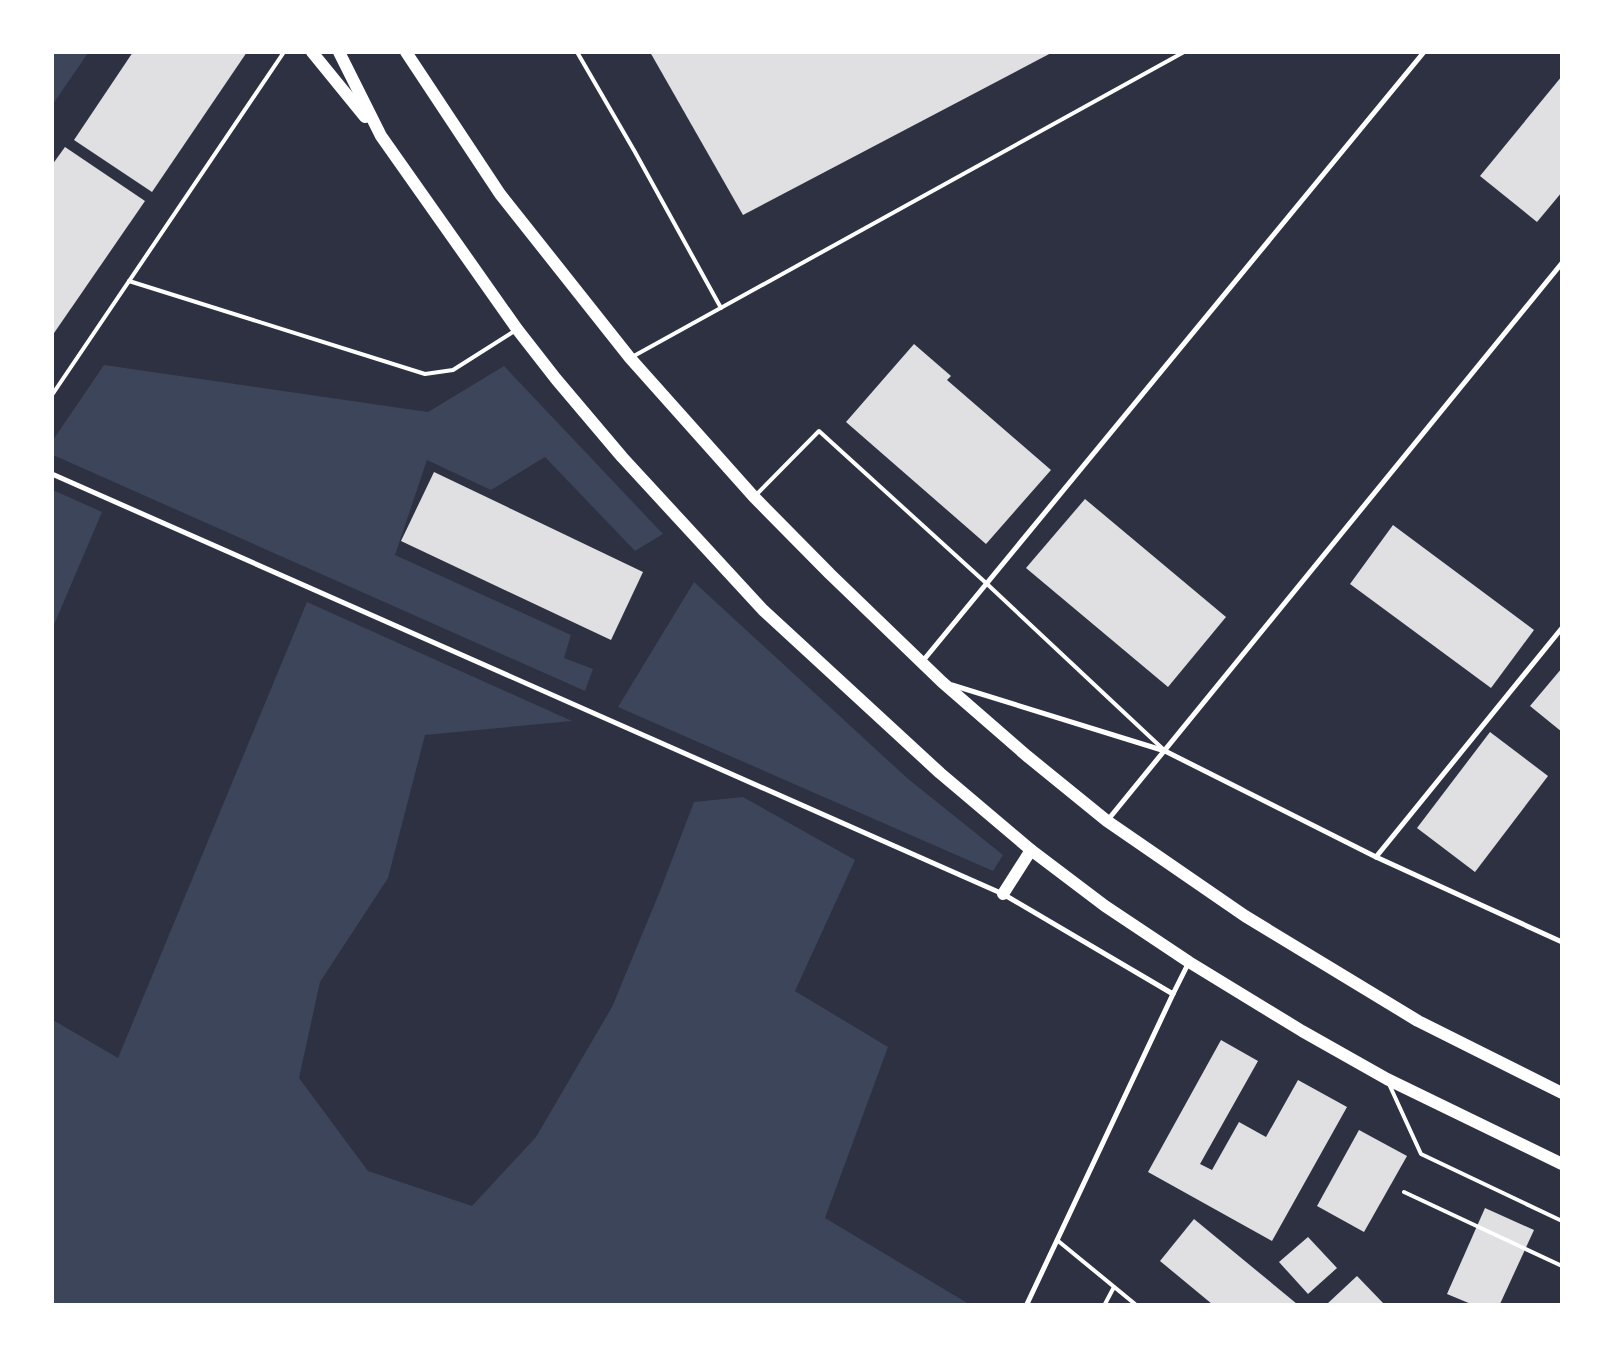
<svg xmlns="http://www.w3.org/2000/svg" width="1614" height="1357" viewBox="0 0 1614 1357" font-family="Inter,sans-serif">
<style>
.green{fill:#3c4559}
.building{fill:#e0e0e3}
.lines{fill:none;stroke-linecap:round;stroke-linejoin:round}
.service{stroke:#fff;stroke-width:4}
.minor{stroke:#fff;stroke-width:5}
.primary{stroke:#fff;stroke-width:12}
</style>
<rect width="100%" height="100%" fill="#2d3142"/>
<g class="green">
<polygon points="53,52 88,53 53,104 52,53"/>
<polygon points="104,365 428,412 504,366 663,534 635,551 545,457 491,490 427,460 395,555 571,635 564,658 593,669 585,691 53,455 53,440"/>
<polygon points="53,490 102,512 53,627"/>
<polygon points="694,582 907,778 1003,855 993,871 618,707"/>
<polygon points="307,602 572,721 425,735 388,878 320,982 299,1078 368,1171 472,1206 536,1137 612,1007 660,891 694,802 743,797 855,860 795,991 888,1047 825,1218 969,1304 53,1304 53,1020 118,1058"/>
</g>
<g class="building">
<polygon points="133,52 247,52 152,192 74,140"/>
<polygon points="650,52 1053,52 743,215"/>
<polygon points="1562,76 1562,192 1537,222 1480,176"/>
<polygon points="65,147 145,201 52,336 52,165"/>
<polygon points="914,344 951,376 947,380 1051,470 986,544 846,422"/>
<polygon points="434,472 643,572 611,640 401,541"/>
<polygon points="1085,499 1226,617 1168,687 1026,568"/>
<polygon points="1393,525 1534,630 1491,688 1350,584"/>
<polygon points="1562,668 1562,732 1530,706"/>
<polygon points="1490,732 1548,776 1475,872 1417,828"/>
<polygon points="1221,1040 1258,1061 1200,1164 1212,1170 1239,1122 1266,1137 1298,1080 1347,1107 1272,1241 1148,1172"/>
<polygon points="1359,1130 1407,1156 1364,1232 1317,1206"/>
<polygon points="1485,1208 1534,1230 1500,1304 1471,1304 1447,1294"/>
<polygon points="1194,1219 1297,1304 1212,1304 1160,1261"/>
<polygon points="1308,1237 1337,1268 1308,1294 1279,1262"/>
<polygon points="1357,1276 1384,1304 1327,1304"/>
</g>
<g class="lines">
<g class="service">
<polyline points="577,52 635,152 721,308"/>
<polyline points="129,281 425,374 453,370 516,330"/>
<polyline points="632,357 1184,52"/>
<polyline points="52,395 284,52"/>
<polyline points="756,495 819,431 986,583 1164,750"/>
<polyline points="1389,1084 1421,1154 1562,1221"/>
<polyline points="1404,1192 1562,1266"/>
<polyline points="1057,1240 1135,1304"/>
<polyline points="1105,1304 1114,1287"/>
</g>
<g class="minor">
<polyline points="52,474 1003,894 1173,994"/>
<polyline points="922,662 1424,52"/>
<polyline points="952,685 1165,751 1376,857 1562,942"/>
<polyline points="1107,821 1562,263"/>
<polyline points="1376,857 1562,628"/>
<polyline points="1027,1304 1173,994 1189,962"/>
</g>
<g class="primary">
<polyline points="312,52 365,117"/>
<polyline points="339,52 381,136 517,329 556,379 622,457 763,610 940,773 1031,850 1105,906 1189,962 1302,1031 1387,1079 1562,1164"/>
<polyline points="406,52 500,194 630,358 754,497 830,574 942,682 1027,756 1107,821 1245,916 1418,1021 1562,1093"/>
<polyline points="1003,894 1031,850"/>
</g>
</g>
<rect width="1614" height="1357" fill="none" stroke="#ffffff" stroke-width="108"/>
</svg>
